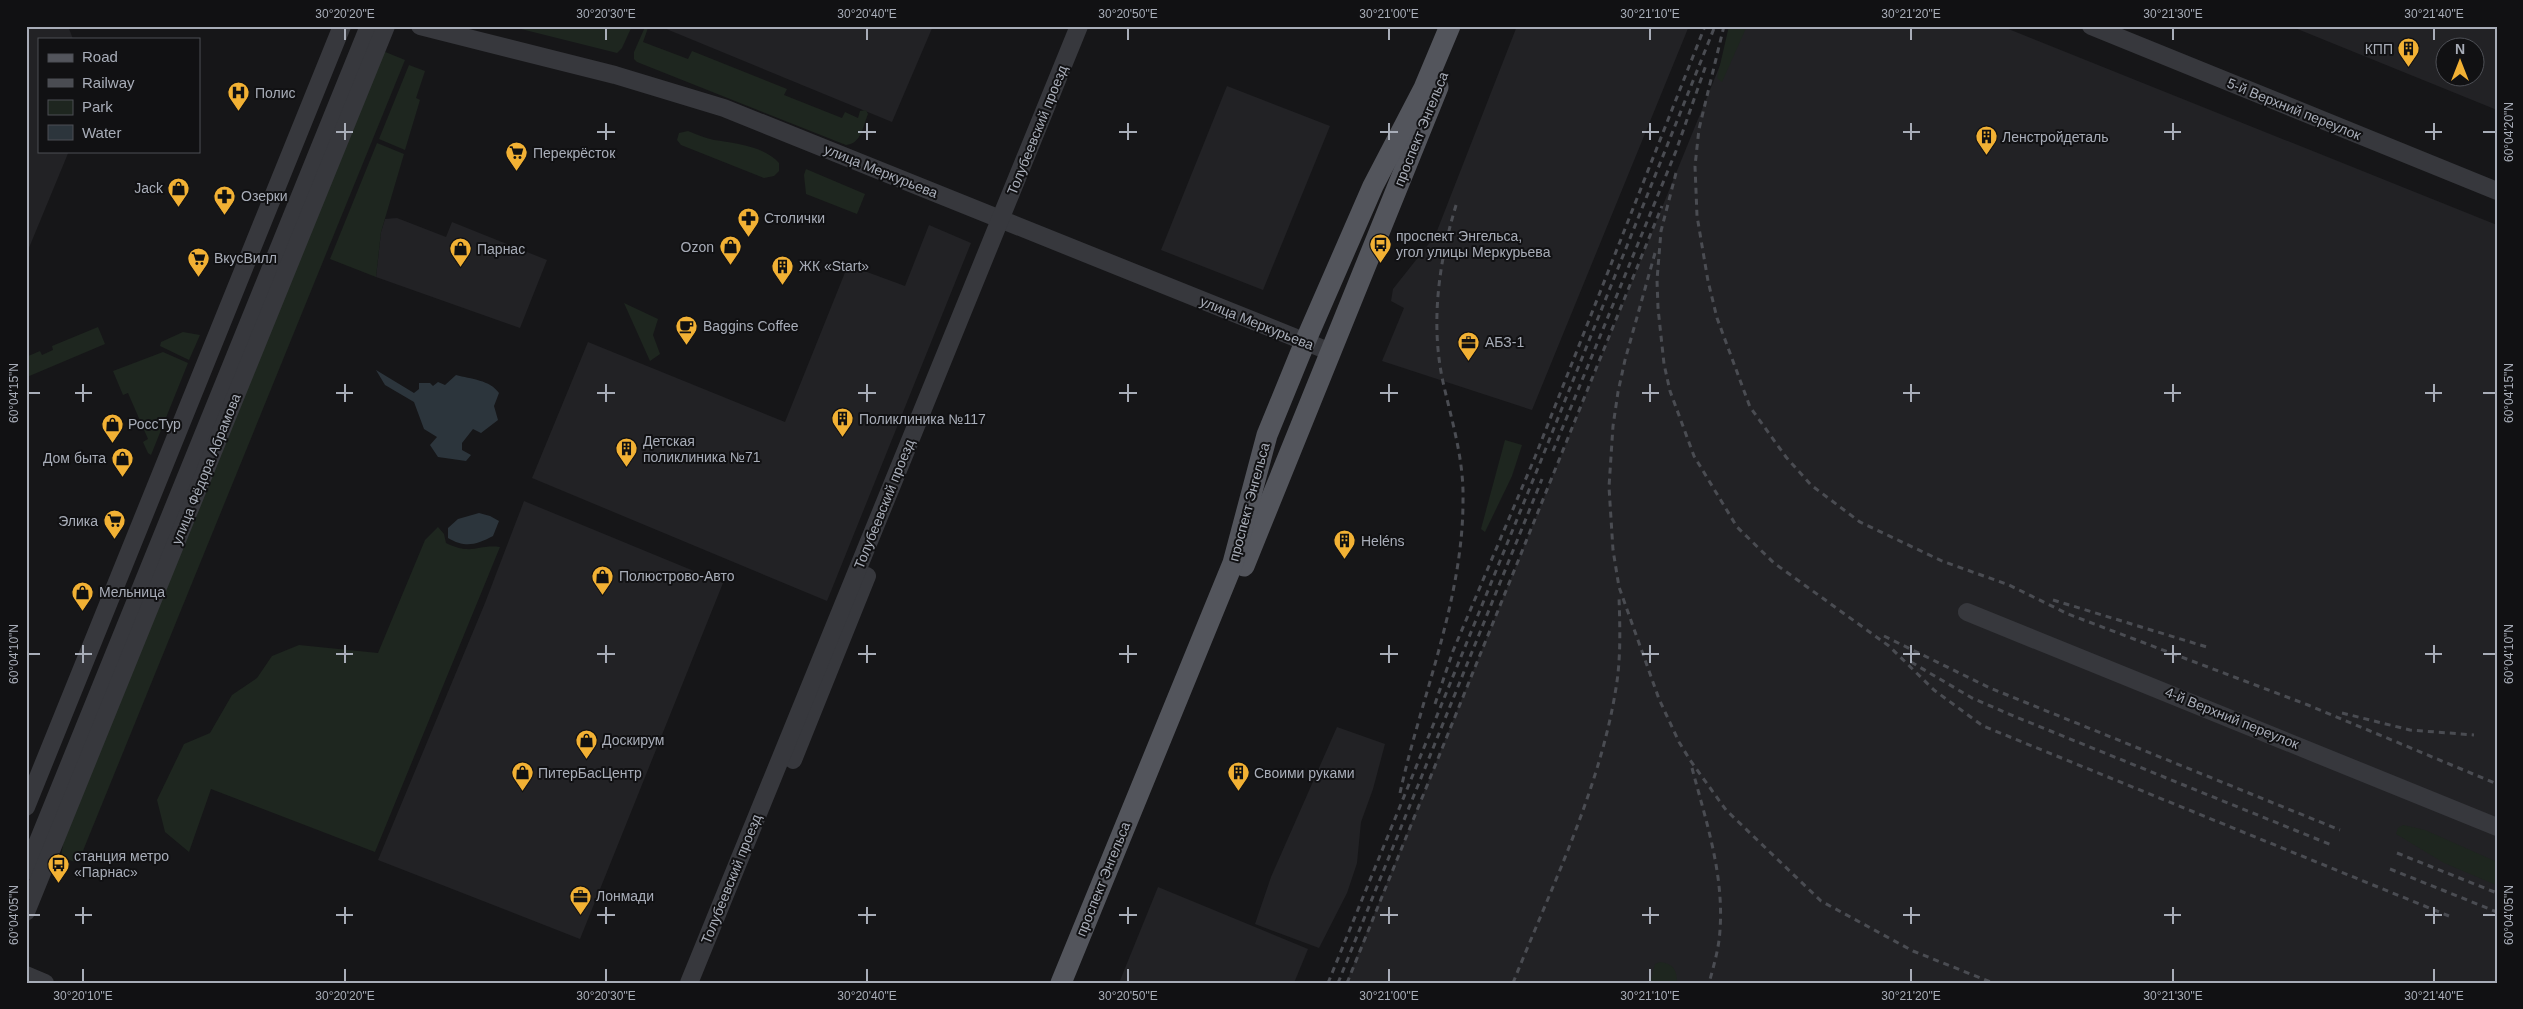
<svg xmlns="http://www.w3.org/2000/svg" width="2523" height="1009" viewBox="0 0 2523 1009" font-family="Helvetica,sans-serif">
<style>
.built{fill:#222225;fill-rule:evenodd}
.green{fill:#1e261f}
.water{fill:#2c353c}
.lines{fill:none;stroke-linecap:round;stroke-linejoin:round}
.minor{stroke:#37383d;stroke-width:18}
.major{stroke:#53555c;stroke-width:21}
.rail{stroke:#4a4c52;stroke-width:3;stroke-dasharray:6 5;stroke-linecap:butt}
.ticks{fill:none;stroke:#a8adb8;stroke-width:2}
.labels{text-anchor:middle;stroke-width:4;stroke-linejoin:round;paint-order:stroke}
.poi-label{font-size:14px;fill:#a8adb8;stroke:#111113;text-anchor:start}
.street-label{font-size:14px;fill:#a8adb8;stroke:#111113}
.neatline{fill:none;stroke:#a8adb8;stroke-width:2}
.ticks-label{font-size:12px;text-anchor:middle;fill:#a8adb8}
</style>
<rect width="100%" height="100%" fill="#161618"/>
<g class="built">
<polygon points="26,26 68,26 73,39 39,39 39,151 69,151 26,255"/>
<polygon points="659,26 933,26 892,122"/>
<polygon points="1517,26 1689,26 1532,410 1382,361 1404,308 1391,301 1393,289 1435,236"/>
<polygon points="1736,26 2001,26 2497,225 2497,983 1346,983"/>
<path d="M2290,26H2497V110ZM2446,48H2476V78H2446Z"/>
<polygon points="1227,86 1330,126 1263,290 1161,250"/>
<polygon points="397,218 446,237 452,222 547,260 520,328 376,277 381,232 385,219"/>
<polygon points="929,225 971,243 827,601 532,478 588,342 785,422 848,265 905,286"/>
<polygon points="524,501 723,583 580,939 378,860 485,603"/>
<polygon points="1337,727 1385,744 1373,789 1361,822 1357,863 1347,893 1319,948 1255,924 1271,877"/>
<polygon points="1158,887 1308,949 1294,983 1119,983"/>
</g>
<g class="green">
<polygon points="509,26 632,26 622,48 617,53"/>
<path d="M654,26L653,29L648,28L643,42L688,59L692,51L787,89L784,95L842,118L845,112L858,118L860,111L866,110L868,114C863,126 861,144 846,145L637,62L634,59V52L645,27Z"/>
<polygon points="1729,26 1747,26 1722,82 1717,78"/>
<polygon points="383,51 405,60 78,863 61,857 65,832"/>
<polygon points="409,65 425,71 416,98 420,100 405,150 379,139"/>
<path d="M688,131C696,134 705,138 714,140C734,143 764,146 779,163V171L774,176L764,178L681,145L677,140L679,133Z"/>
<polygon points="377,143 404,154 381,232 376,277 330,259"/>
<polygon points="806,169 865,194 857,214 806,194 804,175"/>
<polygon points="624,303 658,319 653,335 660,354 650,361"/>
<polygon points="98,327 105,344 27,377 26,357 40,351 42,355 53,350 52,346"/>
<polygon points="183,332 200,335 189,360 160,346 161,342"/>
<polygon points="163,352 188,363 151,455 148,453 143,442 148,439 128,393 123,395 113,371"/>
<polygon points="1505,440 1522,445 1512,476 1485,532 1481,529"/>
<path d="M438,527L444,534L446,543C473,556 477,544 500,547L375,852L211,789L189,852L165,832L157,800L184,744L210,733L232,695L257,678L272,656L299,645L378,653L425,540Z"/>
<polygon points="2403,825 2425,830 2497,862 2497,889 2496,885 2444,863 2396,834 2398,828"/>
<path d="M1660,962C1673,963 1677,970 1677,983H1650L1655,964Z"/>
</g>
<g class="water">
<path d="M376,370L414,393L419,389V383H430L433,386L438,382L445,385L456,375C471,379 490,380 499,393L494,406L498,420L481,433L473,429L462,443V450L471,455L466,461L438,457L430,445L437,437L424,429L414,402L385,385Z"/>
<path d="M479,513L490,516L499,521L493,536C476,545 465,548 448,538V528L458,519Z"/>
</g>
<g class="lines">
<g class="minor">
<polyline points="420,26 615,75 724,108 1331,352"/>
<polyline points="2091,26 2497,191"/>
<polyline points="1967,612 2497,827"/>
<polyline points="793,760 867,576"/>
<polyline points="26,807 342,26"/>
<polyline points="26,871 369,26"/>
<polyline points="26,912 386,26"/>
<polyline points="26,975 45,983"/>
<polyline points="689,983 1079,26"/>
</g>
<g class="major">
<polyline points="1244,566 1438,87"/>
<polyline points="1061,983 1233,563 1267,435 1305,342 1373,186 1424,88 1450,26"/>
</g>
<g class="rail">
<polyline points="1724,26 1699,129 1695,166 1697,216 1708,281 1717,318 1750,407 1786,457 1811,485 1860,522 1942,561 2009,585 2068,614 2308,705 2497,784"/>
<polyline points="1676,173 1661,231 1657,280 1658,308 1664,364 1670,391 1694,456 1737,527 1774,563 1889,646 1934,690 1983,726 2449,916"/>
<polyline points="1655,253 1625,360 1618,392 1613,426 1609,487 1613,550 1619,587 1659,699 1679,742 1690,760 1726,810 1821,901 1913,951 1993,983"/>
<polyline points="1553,451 1676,151 1706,65"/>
<polyline points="2053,600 2210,648"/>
<polyline points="1884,636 1990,688 2340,830"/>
<polyline points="1911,662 1972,698 2016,717 2334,846"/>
<polyline points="1435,704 1453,651 1535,457 1705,26"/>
<polyline points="2342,713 2410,730 2474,735"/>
<path d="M1692,768C1706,821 1724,874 1720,930C1719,948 1714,965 1709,983"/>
<path d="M1400,793C1421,697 1463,600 1463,501C1464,459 1452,422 1443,382C1430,322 1439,260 1457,202"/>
<polyline points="2397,853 2497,893"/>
<polyline points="2390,869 2497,912"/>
<polyline points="1328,983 1542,458 1715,26"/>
<polyline points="1338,983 1542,479"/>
<polyline points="1347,983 1662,206"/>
<path d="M1513,983C1551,888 1600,789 1616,688C1621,658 1620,627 1619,597"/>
</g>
</g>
<path class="ticks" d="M345,28V40M606,28V40M867,28V40M1128,28V40M1389,28V40M1650,28V40M1911,28V40M2173,28V40M2434,28V40M345,123V140M606,123V140M867,123V140M1128,123V140M1389,123V140M1650,123V140M1911,123V140M2173,123V140M2434,123V140M336,132H353M597,132H615M858,132H876M1119,132H1137M1380,132H1398M1642,132H1659M1903,132H1920M2164,132H2181M2425,132H2442M2483,132H2496M83,384V402M345,384V402M606,384V402M867,384V402M1128,384V402M1389,384V402M1650,384V402M1911,384V402M2173,384V402M2434,384V402M28,393H40M75,393H92M336,393H353M597,393H615M858,393H876M1119,393H1137M1380,393H1398M1642,393H1659M1903,393H1920M2164,393H2181M2425,393H2442M2483,393H2496M83,645V663M345,645V663M606,645V663M867,645V663M1128,645V663M1389,645V663M1650,645V663M1911,645V663M2173,645V663M2434,645V663M28,654H40M75,654H92M336,654H353M597,654H615M858,654H876M1119,654H1137M1380,654H1398M1642,654H1659M1903,654H1920M2164,654H2181M2425,654H2442M2483,654H2496M83,907V924M345,907V924M606,907V924M867,907V924M1128,907V924M1389,907V924M1650,907V924M1911,907V924M2173,907V924M2434,907V924M28,915H40M75,915H92M336,915H353M597,915H615M858,915H876M1119,915H1137M1380,915H1398M1642,915H1659M1903,915H1920M2164,915H2181M2425,915H2442M2483,915H2496M83,969V982M345,969V982M606,969V982M867,969V982M1128,969V982M1389,969V982M1650,969V982M1911,969V982M2173,969V982M2434,969V982"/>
<defs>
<symbol id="building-pin" viewBox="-11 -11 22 30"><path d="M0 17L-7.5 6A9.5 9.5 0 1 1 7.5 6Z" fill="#f2b134" stroke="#111113"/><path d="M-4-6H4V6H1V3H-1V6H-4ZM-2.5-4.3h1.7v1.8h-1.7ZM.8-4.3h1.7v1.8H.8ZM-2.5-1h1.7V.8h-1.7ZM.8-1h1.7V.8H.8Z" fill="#111"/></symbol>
<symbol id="hospital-pin" viewBox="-11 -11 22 30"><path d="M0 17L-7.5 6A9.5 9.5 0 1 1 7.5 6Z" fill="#f2b134" stroke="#111113"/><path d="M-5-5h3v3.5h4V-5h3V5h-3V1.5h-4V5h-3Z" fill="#111"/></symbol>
<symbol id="supermarket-pin" viewBox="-11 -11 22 30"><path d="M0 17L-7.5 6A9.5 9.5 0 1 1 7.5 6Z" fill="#f2b134" stroke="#111113"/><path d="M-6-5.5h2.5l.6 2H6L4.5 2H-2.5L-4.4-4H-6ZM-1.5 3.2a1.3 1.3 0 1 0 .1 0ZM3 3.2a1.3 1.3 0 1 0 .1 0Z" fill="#111"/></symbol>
<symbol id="shop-pin" viewBox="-11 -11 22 30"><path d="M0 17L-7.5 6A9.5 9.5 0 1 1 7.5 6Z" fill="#f2b134" stroke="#111113"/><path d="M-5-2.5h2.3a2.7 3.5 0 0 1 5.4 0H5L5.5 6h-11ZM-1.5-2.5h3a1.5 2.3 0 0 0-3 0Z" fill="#111"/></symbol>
<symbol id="pharmacy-pin" viewBox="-11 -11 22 30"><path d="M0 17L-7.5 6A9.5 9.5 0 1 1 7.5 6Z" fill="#f2b134" stroke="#111113"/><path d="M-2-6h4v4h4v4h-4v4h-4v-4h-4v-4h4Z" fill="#111"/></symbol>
<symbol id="bus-pin" viewBox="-11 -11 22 30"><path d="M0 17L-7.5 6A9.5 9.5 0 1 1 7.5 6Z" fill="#f2b134" stroke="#111113"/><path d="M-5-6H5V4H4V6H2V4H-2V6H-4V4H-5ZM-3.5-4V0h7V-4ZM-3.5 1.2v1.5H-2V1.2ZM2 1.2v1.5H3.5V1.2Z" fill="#111"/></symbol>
<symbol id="cafe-pin" viewBox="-11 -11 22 30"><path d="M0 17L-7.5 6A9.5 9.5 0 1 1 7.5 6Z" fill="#f2b134" stroke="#111113"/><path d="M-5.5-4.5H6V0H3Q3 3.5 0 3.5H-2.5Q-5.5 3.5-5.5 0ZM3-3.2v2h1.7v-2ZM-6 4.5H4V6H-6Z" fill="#111"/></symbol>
<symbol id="office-pin" viewBox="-11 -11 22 30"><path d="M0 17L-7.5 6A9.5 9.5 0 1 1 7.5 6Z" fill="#f2b134" stroke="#111113"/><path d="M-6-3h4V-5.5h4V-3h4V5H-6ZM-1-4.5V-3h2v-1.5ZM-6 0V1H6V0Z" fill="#111"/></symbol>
</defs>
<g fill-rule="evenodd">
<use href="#building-pin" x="2396" y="36" width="25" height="34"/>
<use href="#hospital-pin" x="226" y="80" width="25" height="34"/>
<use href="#building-pin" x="1974" y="124" width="25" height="34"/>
<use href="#supermarket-pin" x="504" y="140" width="25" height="34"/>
<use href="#shop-pin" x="166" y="176" width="25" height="34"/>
<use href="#pharmacy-pin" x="212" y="184" width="25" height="34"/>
<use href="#pharmacy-pin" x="736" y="206" width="25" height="34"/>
<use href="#bus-pin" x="1368" y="232" width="25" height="34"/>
<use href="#shop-pin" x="718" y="234" width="25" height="34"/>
<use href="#shop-pin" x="448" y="236" width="25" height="34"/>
<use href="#supermarket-pin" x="186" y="246" width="25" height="34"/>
<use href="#building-pin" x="770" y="254" width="25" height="34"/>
<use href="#cafe-pin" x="674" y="314" width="25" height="34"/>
<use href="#office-pin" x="1456" y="330" width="25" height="34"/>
<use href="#building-pin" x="830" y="406" width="25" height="34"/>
<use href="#shop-pin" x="100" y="412" width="25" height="34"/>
<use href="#building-pin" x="614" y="436" width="25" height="34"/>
<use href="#shop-pin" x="110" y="446" width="25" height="34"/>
<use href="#supermarket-pin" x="102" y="508" width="25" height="34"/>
<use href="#building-pin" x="1332" y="528" width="25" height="34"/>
<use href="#shop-pin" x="590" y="564" width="25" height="34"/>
<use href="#shop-pin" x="70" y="580" width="25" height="34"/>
<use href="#shop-pin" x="574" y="728" width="25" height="34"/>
<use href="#shop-pin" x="510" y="760" width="25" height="34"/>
<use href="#building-pin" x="1226" y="760" width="25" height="34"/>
<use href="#bus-pin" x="46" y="852" width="25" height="34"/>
<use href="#office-pin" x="568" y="884" width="25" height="34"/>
</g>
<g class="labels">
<g class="poi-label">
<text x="2393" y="54" text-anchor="end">КПП</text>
<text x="255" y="98">Полис</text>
<text x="2002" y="142">Ленстройдеталь</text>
<text x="533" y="158">Перекрёсток</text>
<text x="163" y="193" text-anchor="end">Jack</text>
<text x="241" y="201">Озерки</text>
<text x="764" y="223">Столички</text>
<text x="1396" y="241">проспект Энгельса,<tspan x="1396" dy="16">угол улицы Меркурьева</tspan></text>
<text x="714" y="252" text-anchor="end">Ozon</text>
<text x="477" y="254">Парнас</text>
<text x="214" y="263">ВкусВилл</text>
<text x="799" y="271">ЖК «Start»</text>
<text x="703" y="331">Baggins Coffee</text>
<text x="1485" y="347">АБЗ-1</text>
<text x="859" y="424">Поликлиника №117</text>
<text x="128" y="429">РоссТур</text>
<text x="643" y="446">Детская<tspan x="643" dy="16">поликлиника №71</tspan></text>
<text x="106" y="463" text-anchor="end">Дом быта</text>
<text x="98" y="526" text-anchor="end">Элика</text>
<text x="1361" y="546">Heléns</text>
<text x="619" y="581">Полюстрово-Авто</text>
<text x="99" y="597">Мельница</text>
<text x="602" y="745">Доскирум</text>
<text x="538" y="778">ПитерБасЦентр</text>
<text x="1254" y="778">Своими руками</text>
<text x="74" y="861">станция метро<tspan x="74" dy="16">«Парнас»</tspan></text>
<text x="596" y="901">Лонмади</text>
</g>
<g class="street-label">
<text transform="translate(2294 109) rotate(22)" y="5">5-й Верхний переулок</text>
<text transform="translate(1421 129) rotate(-68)" y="5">проспект Энгельса</text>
<text transform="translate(1037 130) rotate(-68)" y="5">Толубеевский проезд</text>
<text transform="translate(881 171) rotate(22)" y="5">улица Меркурьева</text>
<text transform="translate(1257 323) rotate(22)" y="5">улица Меркурьева</text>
<text transform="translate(206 469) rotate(-68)" y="5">улица Фёдора Абрамова</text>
<text transform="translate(1249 502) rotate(-75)" y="5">проспект Энгельса</text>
<text transform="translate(884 504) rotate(-68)" y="5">Толубеевский проезд</text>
<text transform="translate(2232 718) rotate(22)" y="5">4-й Верхний переулок</text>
<text transform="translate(731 879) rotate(-68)" y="5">Толубеевский проезд</text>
<text transform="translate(1103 879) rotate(-68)" y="5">проспект Энгельса</text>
</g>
</g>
<rect width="2523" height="1009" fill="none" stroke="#111113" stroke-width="55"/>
<rect x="38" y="38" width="162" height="115" fill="#111113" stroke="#4d4f55"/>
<rect x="48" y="54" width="25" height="8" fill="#53555c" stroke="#4d4f55"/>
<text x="82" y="62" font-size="15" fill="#a8adb8">Road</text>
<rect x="48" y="79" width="25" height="8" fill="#4a4c52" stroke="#4d4f55"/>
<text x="82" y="88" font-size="15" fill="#a8adb8">Railway</text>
<rect x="48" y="100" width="25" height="15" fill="#1e261f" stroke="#4d4f55"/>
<text x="82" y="112" font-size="15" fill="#a8adb8">Park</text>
<rect x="48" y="125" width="25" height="15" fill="#2c353c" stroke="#4d4f55"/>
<text x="82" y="138" font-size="15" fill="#a8adb8">Water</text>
<g transform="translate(2460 62)"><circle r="24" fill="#111113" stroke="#4d4f55"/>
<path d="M0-4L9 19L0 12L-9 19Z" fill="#f2b134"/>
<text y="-8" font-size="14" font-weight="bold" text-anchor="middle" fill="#a8adb8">N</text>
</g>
<rect x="28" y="28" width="2468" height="954" class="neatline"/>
<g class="ticks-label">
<text x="345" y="18">30°20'20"E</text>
<text x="606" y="18">30°20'30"E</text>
<text x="867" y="18">30°20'40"E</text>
<text x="1128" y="18">30°20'50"E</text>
<text x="1389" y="18">30°21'00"E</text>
<text x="1650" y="18">30°21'10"E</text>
<text x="1911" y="18">30°21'20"E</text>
<text x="2173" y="18">30°21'30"E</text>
<text x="2434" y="18">30°21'40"E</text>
<text transform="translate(2509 132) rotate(-90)" y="4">60°04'20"N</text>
<text transform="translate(14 393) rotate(-90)" y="4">60°04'15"N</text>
<text transform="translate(2509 393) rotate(-90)" y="4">60°04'15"N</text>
<text transform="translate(14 654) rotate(-90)" y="4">60°04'10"N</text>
<text transform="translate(2509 654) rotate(-90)" y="4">60°04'10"N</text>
<text transform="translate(14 915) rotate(-90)" y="4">60°04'05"N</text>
<text transform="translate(2509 915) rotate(-90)" y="4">60°04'05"N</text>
<text x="83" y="1000">30°20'10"E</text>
<text x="345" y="1000">30°20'20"E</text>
<text x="606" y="1000">30°20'30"E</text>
<text x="867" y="1000">30°20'40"E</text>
<text x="1128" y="1000">30°20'50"E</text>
<text x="1389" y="1000">30°21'00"E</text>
<text x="1650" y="1000">30°21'10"E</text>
<text x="1911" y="1000">30°21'20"E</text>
<text x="2173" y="1000">30°21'30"E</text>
<text x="2434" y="1000">30°21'40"E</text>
</g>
</svg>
